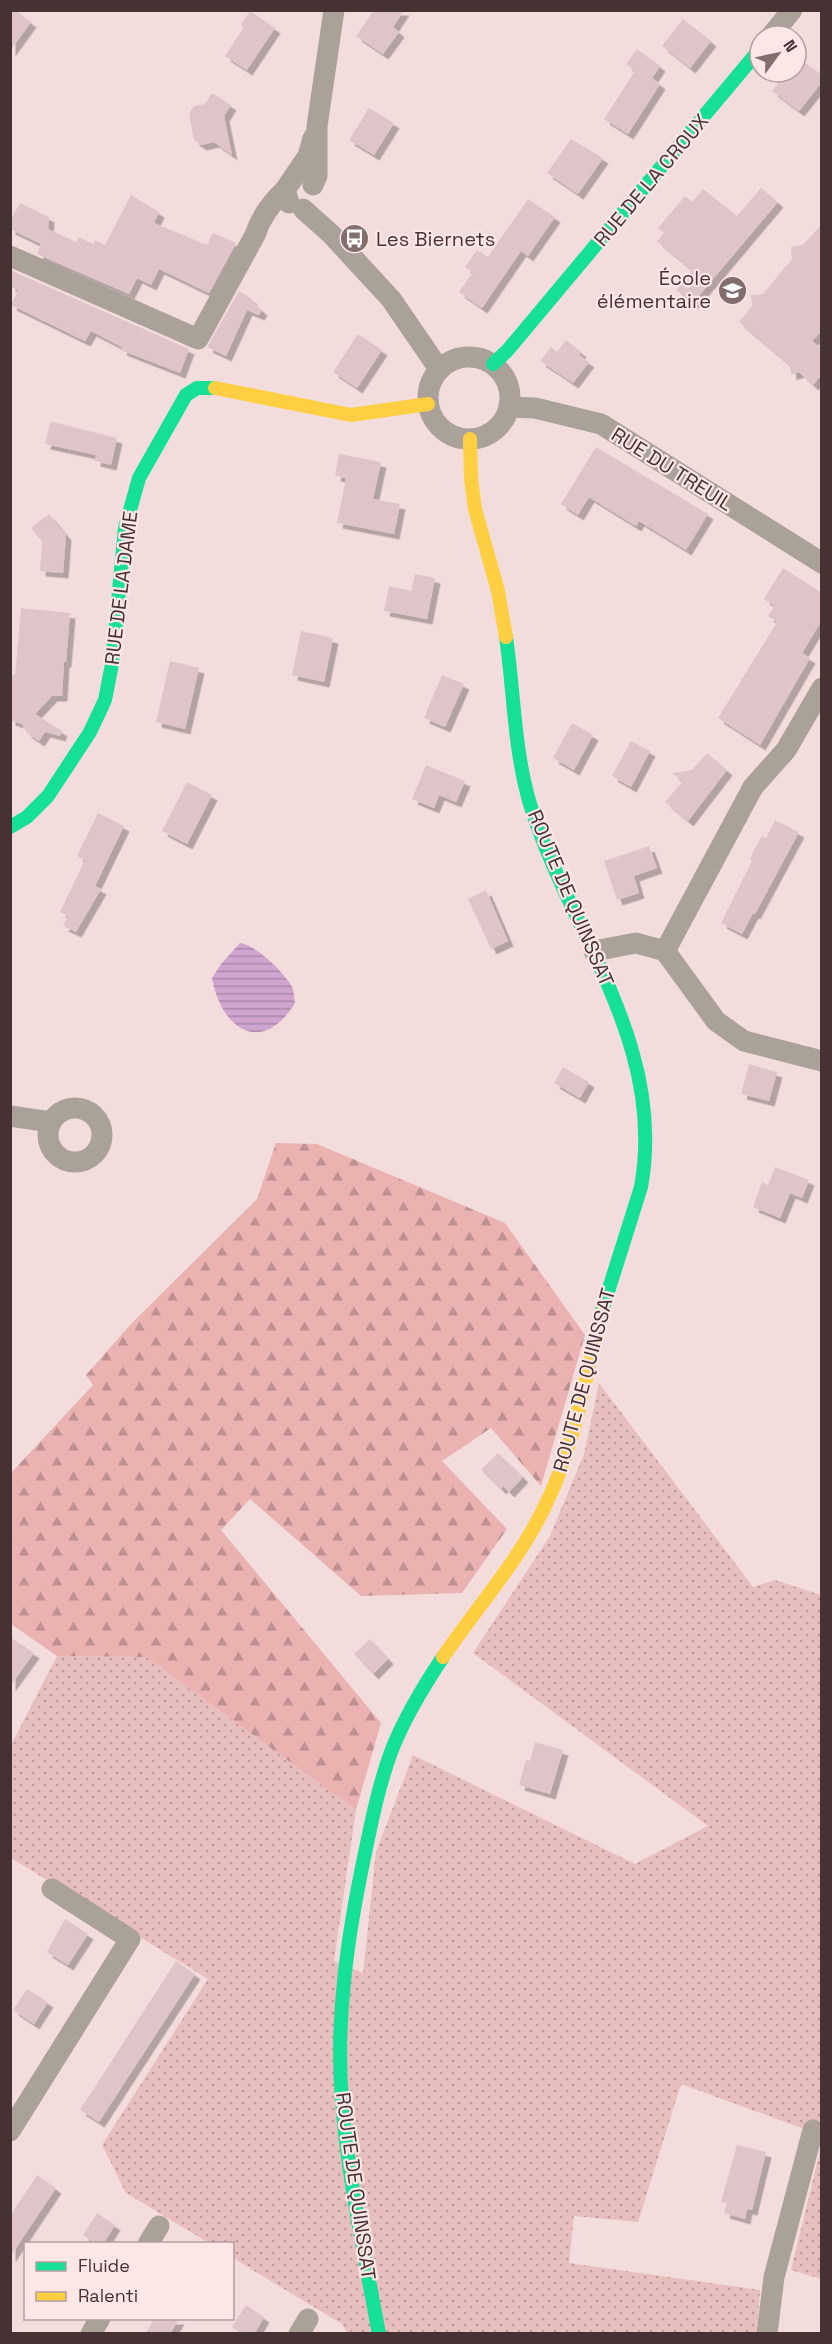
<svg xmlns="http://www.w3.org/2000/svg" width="832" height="2344" viewBox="0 0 832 2344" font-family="'Space Grotesk',sans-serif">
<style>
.grass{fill:url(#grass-dots)}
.forest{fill:url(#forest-firs)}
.water{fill:url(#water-rules)}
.building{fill:#dfc5ca;filter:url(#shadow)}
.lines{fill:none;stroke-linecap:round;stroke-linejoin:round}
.street{stroke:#aaa298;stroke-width:21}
.fast{stroke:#16e098;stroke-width:14}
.slow{stroke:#ffcf43;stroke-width:14}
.labels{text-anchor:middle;stroke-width:4.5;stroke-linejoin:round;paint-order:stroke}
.street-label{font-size:20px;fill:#463232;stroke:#fce7e6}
.poi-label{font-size:20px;fill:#463232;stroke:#fce7e6;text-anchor:start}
</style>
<defs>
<pattern id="grass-dots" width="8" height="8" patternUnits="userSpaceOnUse" patternTransform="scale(1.5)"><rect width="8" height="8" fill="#e7bfbe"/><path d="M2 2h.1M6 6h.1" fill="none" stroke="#bd9c9b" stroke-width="1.8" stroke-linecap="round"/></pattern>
<pattern id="forest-firs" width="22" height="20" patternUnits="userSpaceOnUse" patternTransform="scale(1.5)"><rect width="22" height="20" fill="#eab2b1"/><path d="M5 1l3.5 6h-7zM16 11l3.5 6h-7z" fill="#bf9191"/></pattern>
<pattern id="water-rules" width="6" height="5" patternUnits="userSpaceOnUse" patternTransform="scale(1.5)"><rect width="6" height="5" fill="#cfa5cf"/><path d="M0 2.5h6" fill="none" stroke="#aa87a9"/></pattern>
<filter id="shadow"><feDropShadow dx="5.5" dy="5.5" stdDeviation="0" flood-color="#0004"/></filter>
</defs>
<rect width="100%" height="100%" fill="#f3dddc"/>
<g class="grass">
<polygon points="599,1383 753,1587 775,1580 821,1595 821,2135 681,2084 638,2222 574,2216 569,2263 760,2290 757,2333 347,2333 342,2324 233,2258 232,2244 209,2243 126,2193 102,2145 208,1979 11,1858 10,1747 57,1656 146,1657 356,1810 334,1961 363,1973 376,1852 413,1755 635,1864 708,1826 473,1653 550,1536 584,1454"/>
<polygon points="821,2147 821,2279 791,2270"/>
</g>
<polygon class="forest" points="276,1143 317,1144 505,1223 585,1335 541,1486 491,1428 442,1461 507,1529 462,1593 361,1596 250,1499 221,1530 381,1723 356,1810 146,1657 57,1656 11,1624 10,1474 93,1385 86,1375 131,1324 257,1199"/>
<path class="water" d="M240,943C256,945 282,971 291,985C294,990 294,997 295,1003C262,1057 221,1029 212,978L221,964Z"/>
<g class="building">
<polygon points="10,10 15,10 31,22 10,51"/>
<polygon points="374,10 404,10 393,27 399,32 383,54 356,36"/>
<polygon points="250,11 275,28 247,70 225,56 244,27 241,25"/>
<polygon points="683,19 711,41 690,68 662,46"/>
<polygon points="637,49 660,66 652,78 660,84 628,134 604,119 635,71 626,64"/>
<polygon points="796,56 822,75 822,82 799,111 772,91 787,72 796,72"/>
<polygon points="212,93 231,105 224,116 232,155 214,142 201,145 194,140 189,114 194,106 205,104"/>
<polygon points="369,108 394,123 374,155 349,140"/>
<polygon points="571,139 603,158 578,194 547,173"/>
<polygon points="761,188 778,202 692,304 676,290 692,270 657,241 664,233 658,228 685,196 692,202 703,189 737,216"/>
<polygon points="131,195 159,212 154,223 207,245 213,233 236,243 209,293 159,269 151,285 137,278 129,294 37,254 41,244 10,229 10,221 20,203 49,217 48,229 76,242 79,237 93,244 95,240 105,245"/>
<polygon points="528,199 555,217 528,256 521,251 482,308 459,292 473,272 465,267 477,250 488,257"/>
<polygon points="822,224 822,331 812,341 822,349 822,374 813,385 799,372 791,375 790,365 739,322 752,306 751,295 763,294 792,259 791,247 803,245"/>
<polygon points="10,270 189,349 180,373 121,350 122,347 91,331 85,341 11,305 18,290 10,286"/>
<polygon points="239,291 252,299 251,301 262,310 259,315 247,310 226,356 207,347"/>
<polygon points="358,334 382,350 357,388 333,372"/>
<polygon points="566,340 581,352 579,355 589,362 573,383 540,361 551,347 557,352"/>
<polygon points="53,422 117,438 111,465 95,461 96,455 45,444 50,423"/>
<polygon points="596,447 708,514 686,550 639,521 636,526 589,497 578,515 561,504"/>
<polygon points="339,454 381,462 373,499 400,504 394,534 337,523 346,478 335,476"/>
<polygon points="49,514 66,535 63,573 40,571 42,542 31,528"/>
<polygon points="783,568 822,593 822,620 802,653 810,658 760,745 718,718 777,622 768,616 775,606 764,599"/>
<polygon points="415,574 435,578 427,619 384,611 389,586 411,591"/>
<polygon points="21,608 70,613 66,662 64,662 62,696 52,696 35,714 62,731 60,736 45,732 39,741 27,733 22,724 10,720 10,674 15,675"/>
<polygon points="301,631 333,638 324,682 292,675"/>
<polygon points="170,661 199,668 185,729 156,722"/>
<polygon points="442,675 464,684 445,727 424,718"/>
<polygon points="572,723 593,735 574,770 553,758"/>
<polygon points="631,741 650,751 631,787 612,776"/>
<polygon points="707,753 727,770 688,821 665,802 683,781 672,773 692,770"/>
<polygon points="426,765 465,781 456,802 439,795 434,808 412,799"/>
<polygon points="187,782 212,795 187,844 162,831"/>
<polygon points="98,813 124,826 95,886 101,889 76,932 63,926 68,916 60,912 85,860 77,856"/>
<polygon points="775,820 799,832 755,914 753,913 742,934 721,923 752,861 750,859 754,850 762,836 766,838"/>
<polygon points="649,846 657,868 634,876 639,893 617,900 604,861"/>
<polygon points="486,890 508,941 491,949 468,899"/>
<polygon points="749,1064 777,1072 769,1101 741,1094"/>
<polygon points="563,1067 589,1082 580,1098 554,1083"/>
<polygon points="775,1167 809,1180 802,1198 790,1193 780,1218 753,1207 762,1182 768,1185"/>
<polygon points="498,1453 523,1477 509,1492 503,1486 501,1489 481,1470"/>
<polygon points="10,1637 34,1653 10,1686"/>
<polygon points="370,1639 388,1659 373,1674 354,1654"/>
<polygon points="535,1742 563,1750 550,1794 519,1785 526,1760 530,1761"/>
<polygon points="65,1919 88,1934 68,1965 47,1952"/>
<polygon points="176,1961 195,1974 99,2122 80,2110"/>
<polygon points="27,1989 48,2002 34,2024 13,2010"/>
<polygon points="737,2145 766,2152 752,2210 747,2209 745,2219 724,2213 727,2203 721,2202"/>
<polygon points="37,2175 56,2188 10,2257 10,2216"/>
<polygon points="97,2213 115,2225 103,2244 97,2244 83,2235"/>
<polygon points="246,2305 264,2317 254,2334 242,2334 232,2327"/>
<polygon points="154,2319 179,2319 170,2334 145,2334"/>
</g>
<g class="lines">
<g class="street">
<polyline points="771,36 792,10"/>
<polyline points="313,185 317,176 317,126 334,10"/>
<polyline points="289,203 285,190 308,156 313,138"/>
<polyline points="303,209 331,234 391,299 439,369"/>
<path d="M10,256L198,339L255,235C261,216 271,203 285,190"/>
<circle cx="469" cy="398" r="41"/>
<polyline points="509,407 535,408 601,424 822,563"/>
<polyline points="594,951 636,943 665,951 716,1021 744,1041 822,1061"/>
<polyline points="665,951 753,787 786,750 822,688"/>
<circle cx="75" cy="1135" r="27"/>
<polyline points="10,1116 51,1122"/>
<polyline points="10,2131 130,1939 52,1889"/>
<polyline points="148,2244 159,2226"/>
<polyline points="91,2334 100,2318"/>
<polyline points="299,2334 308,2319"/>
<polyline points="767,2334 774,2277 813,2130"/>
</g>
<g class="fast">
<polyline points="493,364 507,351 760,49"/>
<path d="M506,637C514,692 514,750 530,804C570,933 667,1044 641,1187L601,1314"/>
<polyline points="10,827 27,817 48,796 90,732 105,700 112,664 125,528 139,478 186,395 197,388 215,388"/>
<path d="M379,2334C365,2257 348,2179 342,2101C335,2019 348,1933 365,1853C372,1819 379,1785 391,1752C404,1718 423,1687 443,1657"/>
</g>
<g class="slow">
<polyline points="215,388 351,415 428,404"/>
<polyline points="470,439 471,479 475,509 498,591 506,637"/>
<path d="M443,1657C477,1607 519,1561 545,1506C575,1446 585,1378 601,1314"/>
</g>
</g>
<defs>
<symbol id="bus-disc" viewBox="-11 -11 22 22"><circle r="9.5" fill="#836e6e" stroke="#fce7e6"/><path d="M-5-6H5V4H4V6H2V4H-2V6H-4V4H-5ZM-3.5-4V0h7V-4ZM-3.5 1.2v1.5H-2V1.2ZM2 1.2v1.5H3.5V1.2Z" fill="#fff"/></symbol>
<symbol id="school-disc" viewBox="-11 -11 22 22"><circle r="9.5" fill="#836e6e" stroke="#fce7e6"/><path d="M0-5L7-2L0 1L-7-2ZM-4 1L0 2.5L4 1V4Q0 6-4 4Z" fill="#fff"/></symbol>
</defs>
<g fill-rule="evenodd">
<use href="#bus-disc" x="338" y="222" width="33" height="33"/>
<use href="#school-disc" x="716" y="274" width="33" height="33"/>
</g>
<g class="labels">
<g class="street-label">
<text transform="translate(651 180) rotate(-50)" y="7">RUE DE LA CROUX</text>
<text transform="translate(672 469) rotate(32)" y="7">RUE DU TREUIL</text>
<text transform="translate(121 588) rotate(-83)" y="7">RUE DE LA DAME</text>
<text transform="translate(571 898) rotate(67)" y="7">ROUTE DE QUINSSAT</text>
<text transform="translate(584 1380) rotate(-75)" y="7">ROUTE DE QUINSSAT</text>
<text transform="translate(356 2186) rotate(82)" y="7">ROUTE DE QUINSSAT</text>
</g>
<g class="poi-label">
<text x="376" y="246">Les Biernets</text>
<text x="711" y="285" text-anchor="end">École<tspan x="711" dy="23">élémentaire</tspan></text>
</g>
</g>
<rect width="832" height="2344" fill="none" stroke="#463232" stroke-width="24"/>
<rect x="24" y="2242" width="210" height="78" fill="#fce7e6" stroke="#b39f9e" stroke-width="1.5"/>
<rect x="36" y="2262" width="30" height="9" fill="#16e098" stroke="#b39f9e" stroke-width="1.5"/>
<text x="78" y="2272" font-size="18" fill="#463232">Fluide</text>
<rect x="36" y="2292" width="30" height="9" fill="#ffcf43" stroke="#b39f9e" stroke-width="1.5"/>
<text x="78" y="2302" font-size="18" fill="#463232">Ralenti</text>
<g transform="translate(778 54) rotate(57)"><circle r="28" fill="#fce7e6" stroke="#b39f9e" stroke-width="1.5"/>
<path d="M0-4.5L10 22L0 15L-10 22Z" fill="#836e6e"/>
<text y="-9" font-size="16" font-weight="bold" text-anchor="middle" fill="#463232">N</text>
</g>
</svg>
